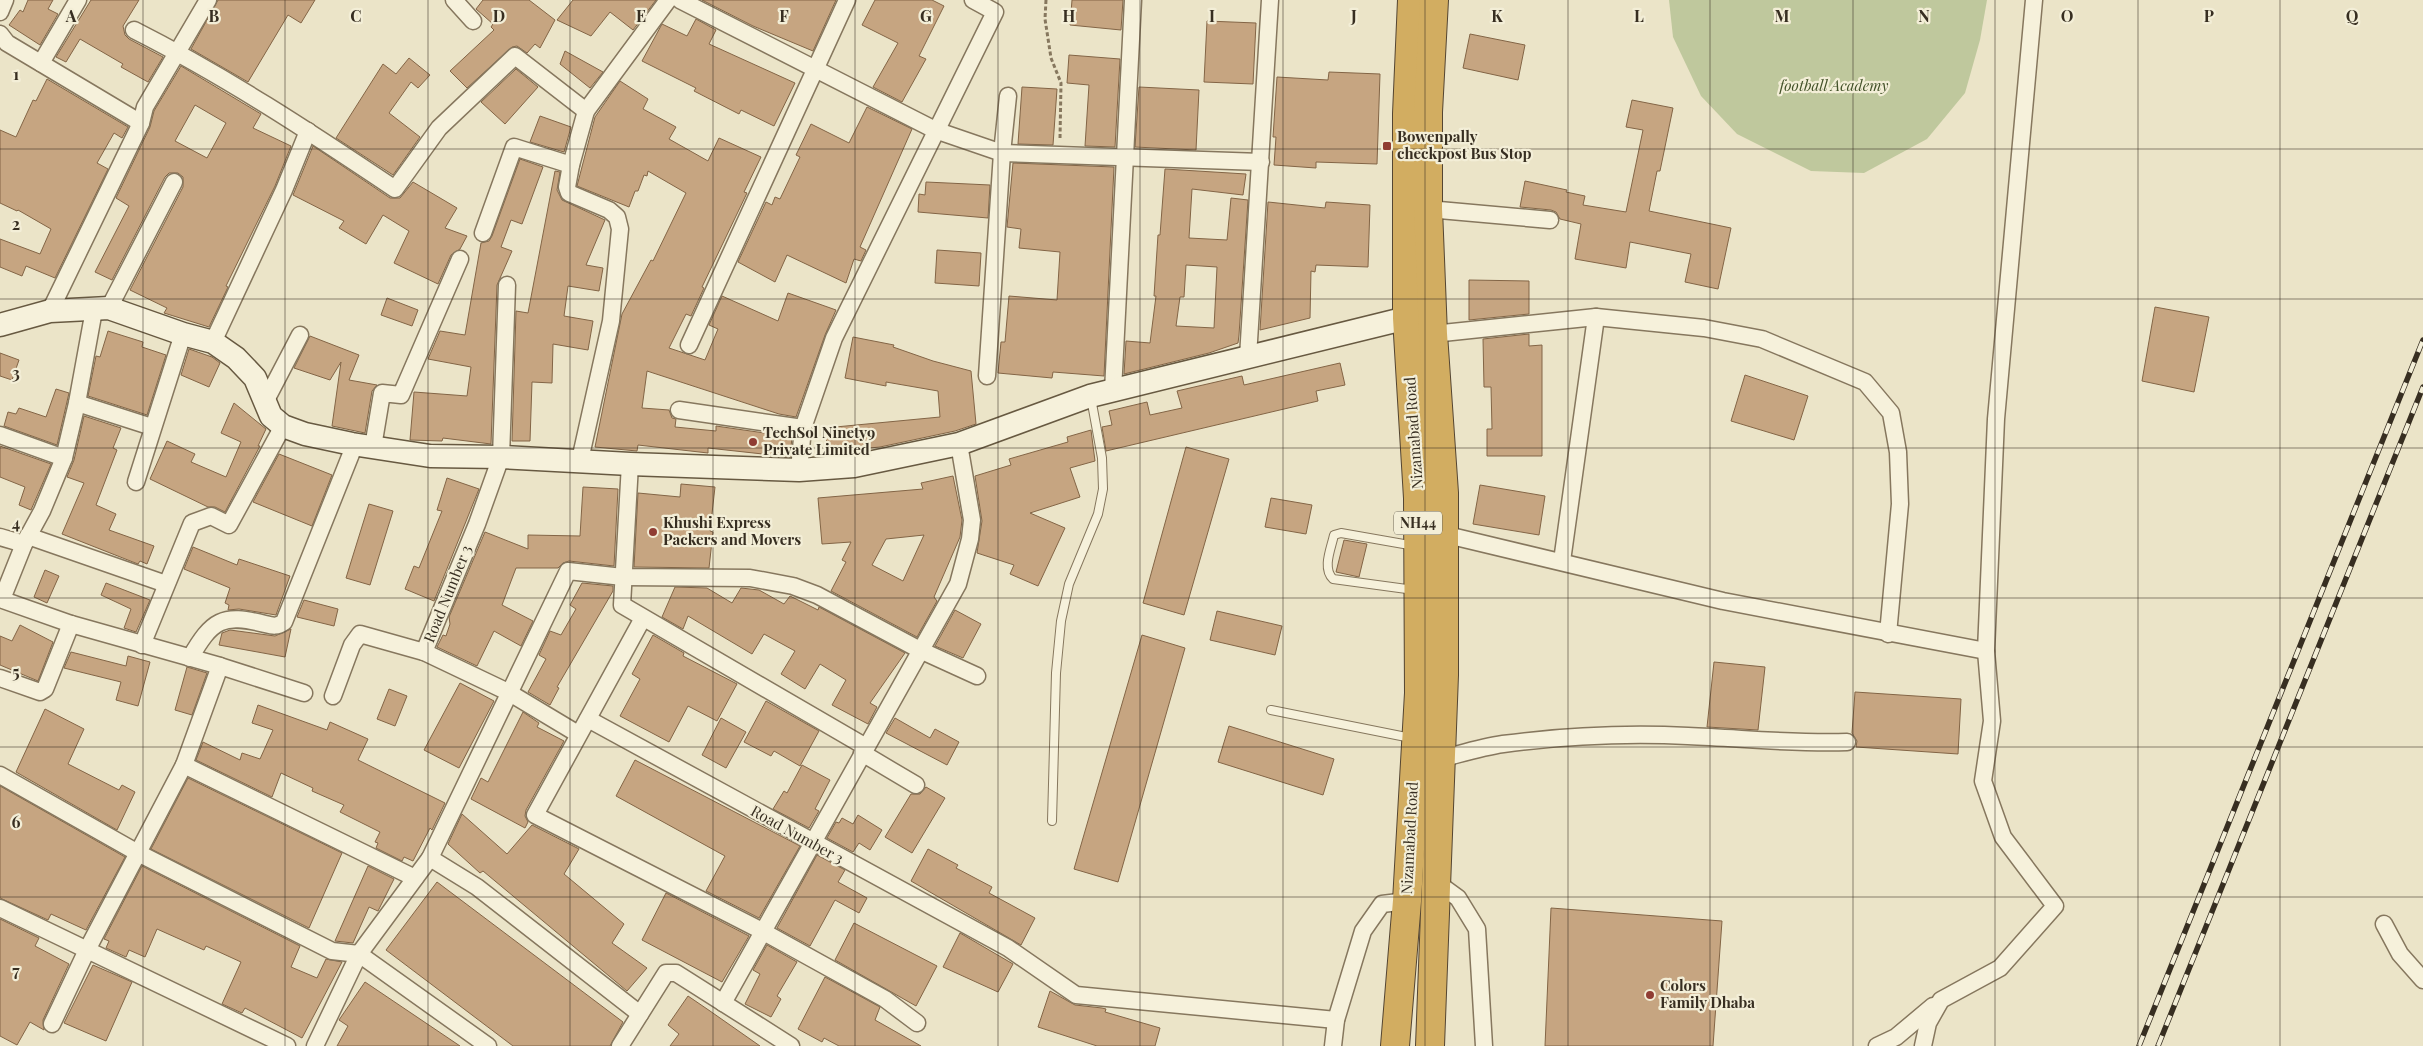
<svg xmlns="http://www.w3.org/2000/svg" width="2423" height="1046" viewBox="0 0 2423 1046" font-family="'Playfair Display',serif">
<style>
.green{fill:#bfc89d}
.building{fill:#c6a581;stroke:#836546;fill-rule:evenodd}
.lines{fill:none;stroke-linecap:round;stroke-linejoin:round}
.lane-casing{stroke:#86775e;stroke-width:10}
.street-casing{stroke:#86775e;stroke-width:19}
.secondary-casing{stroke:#675941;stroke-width:25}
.highway-casing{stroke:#544532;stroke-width:30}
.path{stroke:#86775e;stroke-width:3;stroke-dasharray:4 2.5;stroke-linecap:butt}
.lane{stroke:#f6f1db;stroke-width:8}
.street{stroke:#f6f1db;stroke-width:16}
.secondary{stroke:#f6f1db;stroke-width:22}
.highway{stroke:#d2ad61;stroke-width:28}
.rail-casing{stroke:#372e21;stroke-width:5.5}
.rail{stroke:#f3eed7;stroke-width:4;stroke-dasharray:11;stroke-linecap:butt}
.grid{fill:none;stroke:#372e21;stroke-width:1;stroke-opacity:0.55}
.poi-dot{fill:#903d33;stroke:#f3eed7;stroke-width:2}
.labels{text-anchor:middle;stroke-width:4.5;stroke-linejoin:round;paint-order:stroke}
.shield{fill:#f3eed7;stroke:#6f6858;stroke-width:1}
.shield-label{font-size:14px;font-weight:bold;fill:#372e21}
.park-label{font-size:15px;font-style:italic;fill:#435229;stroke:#f3eed7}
.poi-label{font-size:15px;font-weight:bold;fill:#372e21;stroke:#f3eed7;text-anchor:start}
.street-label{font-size:15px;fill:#372e21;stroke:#f3eed7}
.grid-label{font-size:16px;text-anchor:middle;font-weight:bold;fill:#372e21;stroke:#f3eed7;stroke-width:4.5;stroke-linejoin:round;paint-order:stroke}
</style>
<rect width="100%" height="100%" fill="#ebe4c8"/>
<polygon class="green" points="1669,0 1987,0 1980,40 1965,93 1927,139 1864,173 1811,171 1737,134 1701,96 1673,37"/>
<g class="building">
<polygon points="28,0 53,0 48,9 58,14 40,45 9,25 20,10 23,12"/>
<polygon points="91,0 139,0 123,26 125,35 129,39 163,57 148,82 121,67 123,64 80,39 66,62 56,57"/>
<polygon points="218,0 315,0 301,23 288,15 248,82 191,49"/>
<polygon points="483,0 529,0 555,20 540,48 535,44 527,53 517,46 512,47 467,88 450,71 494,30 491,27 493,24 476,9"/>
<polygon points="573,0 656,0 633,30 610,12 591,36 557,20"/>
<polygon points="702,0 836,0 813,51 753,26"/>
<polygon points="875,0 932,0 944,6 919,56 926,59 902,102 873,87 898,43 862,25"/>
<polygon points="1072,0 1123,0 1121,30 1070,25"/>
<polygon points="696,19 716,30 709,44 795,83 774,126 741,110 739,114 694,91 696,88 642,61 662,24 687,36"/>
<polygon points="1207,21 1256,23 1253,84 1204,82"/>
<polygon points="1470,34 1525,45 1518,80 1463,68"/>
<polygon points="565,51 603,72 590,88 560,64"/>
<polygon points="1069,55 1120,59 1115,147 1085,146 1089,85 1067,83"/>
<polygon points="409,58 430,75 418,88 411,82 389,113 420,137 393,175 336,138 383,64 396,74"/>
<path d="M181,66L261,114L253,128L291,146L275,186L226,286L228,287L209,327L164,313L167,308L130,290L183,187V177L178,173H169L165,177L112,280L95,272L129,206L116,198L150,127L154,111ZM195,105L226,123L207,158L175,141Z"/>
<polygon points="516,69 538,87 505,124 481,102"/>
<polygon points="1329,72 1380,74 1377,164 1316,162 1316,168 1274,165 1276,137 1273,137 1277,77 1328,80"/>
<polygon points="47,79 128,127 122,138 114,133 97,163 108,169 55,278 26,266 22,276 0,267 0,239 40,254 51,229 18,210 17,211 0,203 0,130 16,137 33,100 36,101"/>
<polygon points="620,81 648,99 643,109 676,127 669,139 708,161 719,138 761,157 744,192 747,193 702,287 704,288 691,316 686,314 669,348 705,360 718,329 709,325 722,296 778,321 788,293 836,310 825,335 796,417 779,414 647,371 642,408 669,410 672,418 676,419 675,427 716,431 716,426 792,437 790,457 708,448 708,453 638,445 637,451 595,447 622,314 651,260 653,261 686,193 648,171 647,176 644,175 638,191 635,191 629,207 577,186 595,117"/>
<polygon points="1022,87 1057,89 1053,145 1018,144"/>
<polygon points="1139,87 1199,90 1196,150 1135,147"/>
<polygon points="1632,100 1673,108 1660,171 1657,171 1649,211 1731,228 1718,289 1685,282 1691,254 1630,242 1626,268 1575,259 1581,224 1560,219 1556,212 1551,210 1520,207 1525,181 1567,190 1566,192 1585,196 1583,205 1626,212 1643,130 1626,127"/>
<polygon points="867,107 912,129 860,247 866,250 861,261 854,259 846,283 787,255 775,282 738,262 766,202 772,205 775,197 780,199 800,157 796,155 811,124 849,143"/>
<polygon points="540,116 571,127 564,152 530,142"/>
<polygon points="313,146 390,198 400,198 413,182 457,208 445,228 467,236 460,249 451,255 438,284 394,263 409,231 383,215 366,244 339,228 344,221 293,195"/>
<polygon points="520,159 543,167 522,224 511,220 501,247 512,251 497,285 491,444 443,438 442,441 410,440 414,392 467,396 471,367 428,359 440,331 465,335 481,243 489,241 492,236"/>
<polygon points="1013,163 1114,167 1104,376 1053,372 1052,378 998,373 1001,342 1005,342 1009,296 1057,300 1060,252 1019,248 1021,229 1007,227"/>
<path d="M1165,169L1246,174L1243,195L1192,189L1189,238L1227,240L1231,198L1248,200L1239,335L1238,343L1209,353L1124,374L1126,341L1150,343L1156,296H1154L1158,235H1160ZM1186,265L1217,267L1214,328L1176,326L1180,297H1184Z"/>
<polygon points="555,171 560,172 557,190 562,200 605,220 586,265 603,268 599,291 568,286 564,316 593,321 588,350 553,344 552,383 532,382 530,441 512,441 516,311 528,313"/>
<polygon points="926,182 990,185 988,218 918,212 919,194 925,195"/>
<polygon points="1268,202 1325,208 1326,202 1370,205 1368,267 1316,265 1315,272 1311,271 1310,318 1260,330"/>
<polygon points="937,250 981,253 979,286 935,283"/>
<polygon points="1469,280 1529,281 1529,314 1469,320"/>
<polygon points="387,298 418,310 412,326 381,315"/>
<polygon points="2155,307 2209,317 2194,392 2142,381"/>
<polygon points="108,331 143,342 142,347 166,355 147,415 88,396 96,356 100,357"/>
<polygon points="1529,334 1529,346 1542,345 1542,456 1487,456 1487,429 1492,429 1491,387 1484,387 1483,339"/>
<polygon points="310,336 359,355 349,380 377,385 372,391 365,433 332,426 341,362 330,380 294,368"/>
<polygon points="853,337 894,345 893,347 933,361 971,371 976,424 955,431 880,447 828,452 825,428 940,417 938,391 886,382 886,386 845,378"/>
<polygon points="189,349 212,357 220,363 209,387 181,375"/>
<polygon points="0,353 19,360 12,380 0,376"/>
<polygon points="1340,363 1345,385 1316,391 1318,401 1106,451 1102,427 1112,425 1109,411 1147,402 1150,415 1182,408 1177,391 1242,376 1244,385"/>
<polygon points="1745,375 1808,396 1794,440 1731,421"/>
<polygon points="56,389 69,393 57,445 4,426 8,412 16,414 19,408 46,417"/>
<polygon points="234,403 266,429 258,446 260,446 225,512 215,507 208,507 150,479 167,441 195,454 191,462 226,477 241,442 221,433"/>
<polygon points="84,416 121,428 113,448 117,450 96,505 116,514 109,530 154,546 147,564 140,561 138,564 62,534 84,483 67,477 74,460"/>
<polygon points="1091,430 1095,461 1070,468 1080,497 1030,513 1065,528 1038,586 1010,574 1014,565 977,553 982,521 975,476 1011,465 1009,459 1068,442 1067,437"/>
<polygon points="0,446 51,464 31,510 19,505 25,487 0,477"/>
<polygon points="1186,447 1229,459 1184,615 1143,603"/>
<polygon points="279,454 332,475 312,526 253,502"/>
<path d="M953,476L962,520L960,537L934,597L937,601L917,637L831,591L846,562L842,560L851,542L822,544L818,498L923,489L921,483ZM924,535L903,581L872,565L886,539Z"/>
<polygon points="447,478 479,489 434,601 405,589 414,566 419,568 442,511 437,510"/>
<polygon points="681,484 715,487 710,531 713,532 709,568 634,567 638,493 680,497"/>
<polygon points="1480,485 1545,496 1539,535 1473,524"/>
<polygon points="583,487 618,489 614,566 569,561 563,563 558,568 516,568 502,605 533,621 521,646 494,631 477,666 437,647 443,635 446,636 450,624 449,617 485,532 528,549 528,535 580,536"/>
<polygon points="1271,498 1312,505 1306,534 1265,527"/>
<polygon points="369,504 393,511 370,585 346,578"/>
<polygon points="1344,540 1367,544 1359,577 1336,572"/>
<polygon points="193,547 237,565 239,559 290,576 276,615 239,609 228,610 229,605 225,603 230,588 184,569"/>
<polygon points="45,570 59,576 47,603 34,597"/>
<polygon points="106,583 150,600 136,632 124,628 131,609 101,595"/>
<polygon points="582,583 613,586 613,591 557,687 559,688 550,705 528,692 546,659 539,655 550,631 561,635 576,609 570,605"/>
<polygon points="675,587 707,588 732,603 741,588 759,590 784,604 790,596 818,610 819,607 905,653 870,703 877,707 868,724 832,705 846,680 820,664 805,689 781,674 795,651 764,634 752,654 688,616 683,629 662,617"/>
<polygon points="304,600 338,609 334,626 297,617"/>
<polygon points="955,610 981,624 963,658 935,646"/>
<polygon points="1217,611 1282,626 1275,655 1210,640"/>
<polygon points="20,625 53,642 38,681 0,665 0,636 12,641"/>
<polygon points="291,629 285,657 219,645 222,633 230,630 275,636"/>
<polygon points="653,635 684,653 683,656 737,684 717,721 688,706 669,742 620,716 640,679 632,674"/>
<polygon points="1142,635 1185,648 1118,882 1074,869"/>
<polygon points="71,652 126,666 128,656 150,662 138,706 116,700 121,682 64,668"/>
<polygon points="1714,662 1765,667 1758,730 1707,727"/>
<polygon points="187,667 207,673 192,715 175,710"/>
<polygon points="460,683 494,701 459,768 424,750"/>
<polygon points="389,689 407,696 395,726 377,719"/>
<polygon points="1855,692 1961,699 1958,754 1856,747 1857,741 1852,733"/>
<polygon points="766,701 819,731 800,766 774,751 771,756 744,742"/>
<polygon points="258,705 327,730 330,722 368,739 358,760 445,803 432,830 430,828 413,861 404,857 402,861 376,848 378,843 375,842 380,832 340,812 344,805 312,791 313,788 281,773 272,797 196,760 203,742 240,760 242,753 260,759 273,730 252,723"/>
<polygon points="45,709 84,729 68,764 119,790 122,785 135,792 117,830 16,772"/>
<polygon points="523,712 539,723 537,727 564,741 526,810 525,816 528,822 525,828 471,799 481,778 488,782"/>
<polygon points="721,718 746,732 726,768 702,755"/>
<polygon points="895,718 930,738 935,729 959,742 947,765 886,733"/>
<polygon points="1229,726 1334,759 1323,795 1218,762"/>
<polygon points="635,760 800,846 759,918 706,891 725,856 616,796"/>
<polygon points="802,765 830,780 815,809 819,811 809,828 773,809 784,791 787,793"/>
<polygon points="188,778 342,853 309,928 151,849"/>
<polygon points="0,786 125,857 86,930 51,914 48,920 0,898"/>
<polygon points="926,787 945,798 912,853 885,837 911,794 920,794"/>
<polygon points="462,814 507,854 532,825 579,849 564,874 624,924 612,943 647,968 627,991 483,871 480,873 448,844"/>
<polygon points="858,815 882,830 870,850 859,843 853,852 827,838 836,822 839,823 842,818 853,824"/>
<polygon points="928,849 958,865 956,868 992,887 989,893 1035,918 1021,945 911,881"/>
<polygon points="817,855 845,870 838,882 867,898 859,913 835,900 810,946 777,928"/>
<polygon points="142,866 300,946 291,967 317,978 326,959 342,962 302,1038 245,1008 242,1013 222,1004 241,962 206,946 204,950 157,929 145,957 129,950 126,957 106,948 109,941 104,939"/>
<polygon points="368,866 394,879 378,911 369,907 353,943 335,941"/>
<polygon points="437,882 623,1022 610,1046 513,1046 386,950"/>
<polygon points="666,893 749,936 722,982 642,940"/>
<polygon points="1551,908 1722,921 1713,1046 1545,1046"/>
<polygon points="0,919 39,938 35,946 69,964 43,1020 44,1030 30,1022 17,1045 0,1036"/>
<polygon points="854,923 937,966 916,1006 835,960"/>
<polygon points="960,933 1013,964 998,992 943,967"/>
<polygon points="767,945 797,962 777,996 781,999 771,1017 745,1004 760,974 753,970"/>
<polygon points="93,965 132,982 106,1041 64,1023"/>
<polygon points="825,977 880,1007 875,1020 921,1046 839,1046 824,1038 822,1042 798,1029"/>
<polygon points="365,982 460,1046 337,1046 348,1026 339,1020"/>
<polygon points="1050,991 1075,1005 1102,1008 1106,1009 1105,1012 1160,1028 1155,1046 1097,1046 1038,1027"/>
<polygon points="688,996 710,1011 760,1046 670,1046 679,1034 668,1025"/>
</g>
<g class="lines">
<defs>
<g id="lane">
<path d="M1414,590L1333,579C1322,568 1331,549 1334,535L1341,533L1415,546"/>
<polyline points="1271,710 1411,738"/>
<polyline points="1052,821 1056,673 1061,621 1069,584 1098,514 1103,489 1102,458 1091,398"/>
</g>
<g id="street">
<polyline points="454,0 473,21"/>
<polyline points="680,0 935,130 1002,153 1261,162"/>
<polyline points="0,12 5,0"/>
<path d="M134,30C225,76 310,132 395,189L439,128L515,56L586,111"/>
<polyline points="0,34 7,43 141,123"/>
<polyline points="41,63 78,0"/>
<polyline points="1428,209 1550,220"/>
<polyline points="483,233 514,147 571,165"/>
<polyline points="109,308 174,182"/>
<polyline points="50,311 141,123 145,107 208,0"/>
<polyline points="1433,334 1596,317 1704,328 1762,339 1865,382 1891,413 1898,452 1900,504 1888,634"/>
<polyline points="213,342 284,190 308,131"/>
<polyline points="689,345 847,0"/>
<polyline points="1248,357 1270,0"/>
<polyline points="987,376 1002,153 1008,96"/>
<polyline points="1113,391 1133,0"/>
<polyline points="265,402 300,335"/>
<polyline points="77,403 152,427"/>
<polyline points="679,410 803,428"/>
<polyline points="0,435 64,458"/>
<polyline points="373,447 382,393 401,395 460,259"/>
<polyline points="580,460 611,321 620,229 617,217 609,210 569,193 567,187 571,165 586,111 668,0"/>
<polyline points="630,464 622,605 866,747"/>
<polyline points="799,470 803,428 834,338 995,12 973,0"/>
<polyline points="136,482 183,334"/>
<polyline points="1443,534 1723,601 1986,651"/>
<polyline points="28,536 166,584"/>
<polyline points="0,537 24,544"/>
<polyline points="1562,561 1596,317"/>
<polyline points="0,599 71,624 220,666 304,693"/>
<polyline points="2,599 24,544 42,511 64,458 77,403 94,310"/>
<polyline points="643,618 535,815 762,931 885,999 917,1023"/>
<polyline points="142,645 192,523 211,516 229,525 283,426"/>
<polyline points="424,652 477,524 501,457 507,285"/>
<path d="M190,658C212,620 222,613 265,624C273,626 277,627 284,622L355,444"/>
<polyline points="0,678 40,692 45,689 71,624"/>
<polyline points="333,696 352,645 360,634 424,652 508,692 578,734"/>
<polyline points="588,719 1008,948 1076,995 1336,1020"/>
<polyline points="862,753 916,785"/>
<path d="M1440,759C1460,754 1482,747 1503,744C1564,736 1626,733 1688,736C1741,738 1794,744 1847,742"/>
<polyline points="184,765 415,878"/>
<polyline points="0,775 138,853 332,951 359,954 488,1046"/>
<polyline points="430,858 477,887 640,1014"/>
<polyline points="1436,882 1458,898 1477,929 1484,1046"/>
<polyline points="0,908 287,1046"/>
<polyline points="2384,924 2400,954 2423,980"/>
<polyline points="723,1003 958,584 970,539 972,520 959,444"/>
<polyline points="52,1024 87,950 184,765 220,666"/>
<polyline points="315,1046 359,954 430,858 568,571 623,577 750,578 793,586 817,595 920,650 977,676"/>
<polyline points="620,1046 666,973 676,973 791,1046"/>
<polyline points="1333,1046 1336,1020 1363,931 1382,904 1407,901"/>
<polyline points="1877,1046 1896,1037 1933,1006"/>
<polyline points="1923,1046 1928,1023 1941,1000 2000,968 2055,906 2003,837 1983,781 1992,721 1986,651 1996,419 2034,0"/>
</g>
<polyline id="secondary" points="0,325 50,311 109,308 183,334 213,342 236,358 255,378 271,416 283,426 305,434 352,444 430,456 501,457 630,464 799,470 854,466 959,444 1090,396 1407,318"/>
<g id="highway">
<polyline points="1395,1046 1407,901 1419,693 1418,498 1407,318 1407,114 1412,0"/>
<polyline points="1430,1046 1444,675 1444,493 1433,334 1428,209 1428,112 1434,0"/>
</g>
</defs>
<use href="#lane" class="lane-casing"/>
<use href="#street" class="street-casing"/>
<use href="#secondary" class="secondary-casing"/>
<use href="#highway" class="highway-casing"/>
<polyline class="path" points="1046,0 1045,19 1051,58 1061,83 1060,139"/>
<use href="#lane" class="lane"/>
<use href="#street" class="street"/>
<use href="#secondary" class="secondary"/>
<use href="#highway" class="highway"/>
<defs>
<g id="rail">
<polyline points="2139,1046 2423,340"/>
<polyline points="2158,1046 2423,387"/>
</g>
</defs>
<use href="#rail" class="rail-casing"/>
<use href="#rail" class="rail"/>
</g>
<path class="grid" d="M143,0V1046M285,0V1046M428,0V1046M570,0V1046M713,0V1046M855,0V1046M998,0V1046M1140,0V1046M1283,0V1046M1425,0V1046M1568,0V1046M1710,0V1046M1853,0V1046M1995,0V1046M2138,0V1046M2280,0V1046M0,149H2423M0,299H2423M0,448H2423M0,598H2423M0,747H2423M0,897H2423"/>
<g class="poi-dot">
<rect x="1382" y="141" width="10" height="10" rx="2.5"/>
<circle cx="753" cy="442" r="5"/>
<circle cx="653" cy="532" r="5"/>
<circle cx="1650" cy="995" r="5"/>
</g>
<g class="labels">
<rect class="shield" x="1394" y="511.5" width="48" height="23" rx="4"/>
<g class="shield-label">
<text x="1418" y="528">NH44</text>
</g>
<g class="park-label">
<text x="1834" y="91">football Academy</text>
</g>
<g class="poi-label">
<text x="1397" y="142">Bowenpally<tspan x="1397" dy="17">checkpost Bus Stop</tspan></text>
<text x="763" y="438">TechSol Ninety9<tspan x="763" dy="17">Private Limited</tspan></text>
<text x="663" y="528">Khushi Express<tspan x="663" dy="17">Packers and Movers</tspan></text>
<text x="1660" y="991">Colors<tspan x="1660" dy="17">Family Dhaba</tspan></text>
</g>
<g class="street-label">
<text transform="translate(1414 433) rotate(-94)" y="5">Nizamabad Road</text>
<text transform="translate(448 594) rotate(-68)" y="5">Road Number 3</text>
<text transform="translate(797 835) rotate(29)" y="5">Road Number 3</text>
<text transform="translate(1410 838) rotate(-87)" y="5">Nizamabad Road</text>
</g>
</g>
<g class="grid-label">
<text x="71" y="22">A</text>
<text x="214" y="22">B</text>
<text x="356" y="22">C</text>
<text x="499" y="22">D</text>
<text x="641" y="22">E</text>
<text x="784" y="22">F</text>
<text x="926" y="22">G</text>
<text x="1069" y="22">H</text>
<text x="1212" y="22">I</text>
<text x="1354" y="22">J</text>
<text x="1497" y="22">K</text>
<text x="1639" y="22">L</text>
<text x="1782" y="22">M</text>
<text x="1924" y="22">N</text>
<text x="2067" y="22">O</text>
<text x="2209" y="22">P</text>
<text x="2352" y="22">Q</text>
<text x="16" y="80">1</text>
<text x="16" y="230">2</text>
<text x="16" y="379">3</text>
<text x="16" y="529">4</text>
<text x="16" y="678">5</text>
<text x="16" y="828">6</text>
<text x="16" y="977">7</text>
</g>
</svg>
